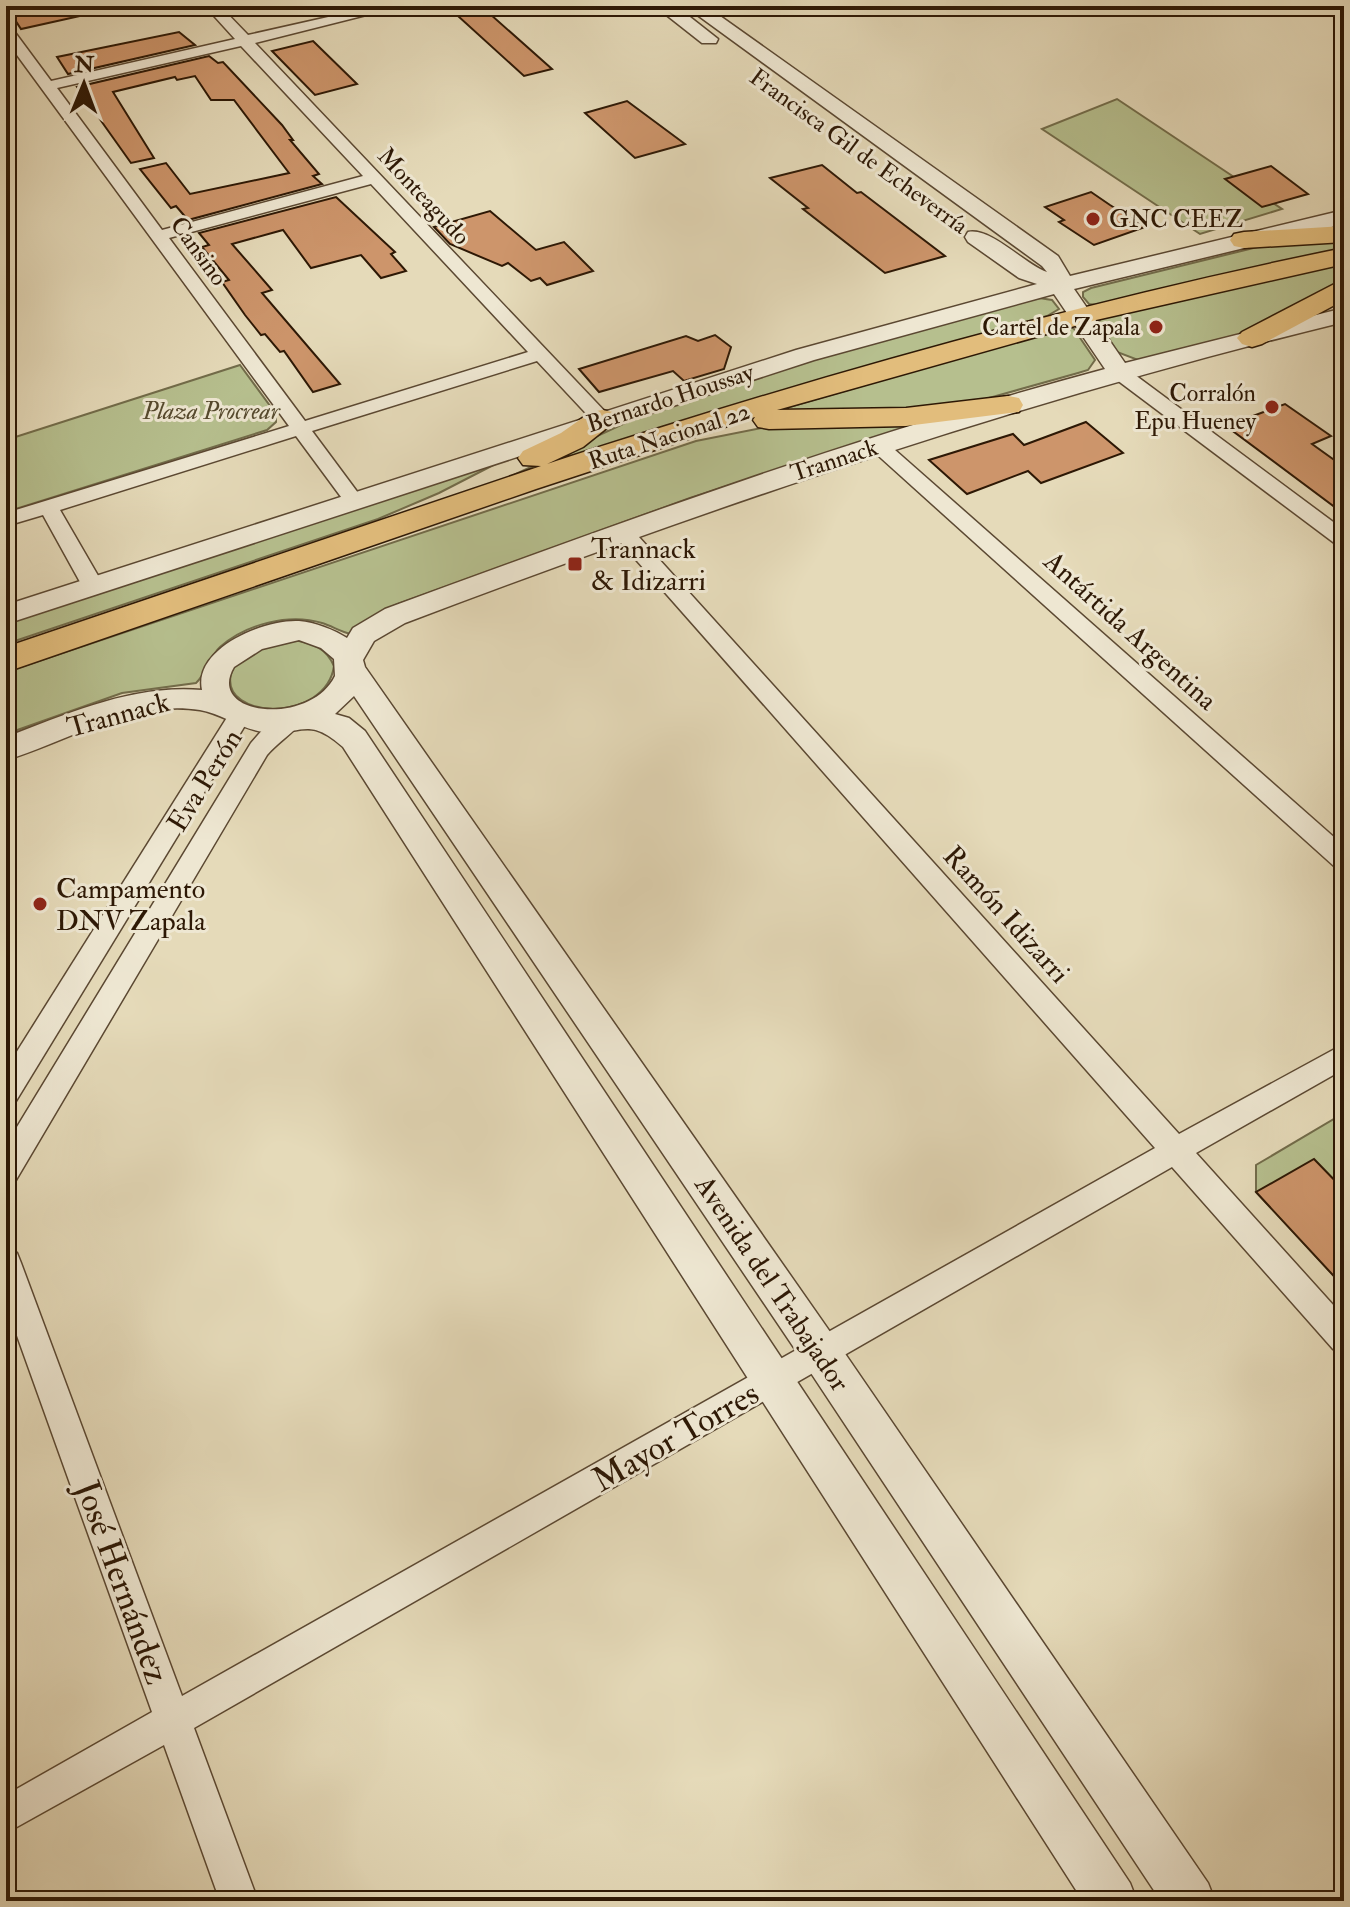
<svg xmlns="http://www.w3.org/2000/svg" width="1350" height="1907" viewBox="0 0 1350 1907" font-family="'IM FELL Double Pica',serif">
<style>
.green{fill:#b6bf8e;stroke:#726c4a;stroke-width:2}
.building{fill:#cd956b;stroke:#2d1805;stroke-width:2}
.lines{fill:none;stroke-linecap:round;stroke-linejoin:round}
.minor-casing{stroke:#5b4832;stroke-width:3}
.tertiary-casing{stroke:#5b4832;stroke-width:3}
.primary-casing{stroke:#2d1805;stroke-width:3}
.minor{fill:#eee7d2;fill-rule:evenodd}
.tertiary{fill:#eee7d2;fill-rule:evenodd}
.primary{fill:#e2bd7c;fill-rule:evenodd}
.poi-dot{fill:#8f2418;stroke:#eee7d2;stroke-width:3}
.labels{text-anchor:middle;stroke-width:6;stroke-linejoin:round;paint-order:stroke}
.far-street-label{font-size:24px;fill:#2d1805;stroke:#eee7d2}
.far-poi-label{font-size:24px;fill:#2d1805;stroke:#eee7d2;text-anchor:end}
.far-park-label{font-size:24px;font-style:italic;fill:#564a2e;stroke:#eee7d2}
.poi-label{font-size:28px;fill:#2d1805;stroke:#eee7d2;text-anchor:start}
.street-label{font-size:28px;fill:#2d1805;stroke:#eee7d2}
.near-street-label{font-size:34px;fill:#2d1805;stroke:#eee7d2}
</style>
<rect width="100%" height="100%" fill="#e5dab9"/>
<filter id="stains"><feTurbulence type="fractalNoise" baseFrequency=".0025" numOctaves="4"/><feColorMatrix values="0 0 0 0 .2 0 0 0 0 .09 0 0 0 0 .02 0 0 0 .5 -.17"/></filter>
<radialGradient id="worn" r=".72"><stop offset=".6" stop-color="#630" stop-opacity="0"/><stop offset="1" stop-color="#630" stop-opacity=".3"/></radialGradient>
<g class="green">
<polygon points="1117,99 1282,209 1200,234 1042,129"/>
<polygon points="1344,238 1344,250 1098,305 1089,304 1083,297 1083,292 1091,288 1274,243"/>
<polygon points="1344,262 1344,281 1249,332 1138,360 1117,352 1099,322 1101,317"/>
<polygon points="1039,298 1052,300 1059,309 1047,316 892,359 490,486 638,417 801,363"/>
<polygon points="1069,326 1074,329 1095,360 1088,370 1078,373 964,405 758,416"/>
<polygon points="240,365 276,414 276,422 267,430 6,512 6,440"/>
<path d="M930,420L690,498L398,604L382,611L351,634C341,632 332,626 322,623C289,613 246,624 220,647C209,657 207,673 196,683L122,693L6,734V672L696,441L777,425Z"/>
<polygon points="509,457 439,493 378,519 6,644 6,622"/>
<path d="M294,640C313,643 326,648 334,666C326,723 220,720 231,674C233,667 239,657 245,654C258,646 279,644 294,640Z"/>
<polygon points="1344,1113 1344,1287 1256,1192 1256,1165"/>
</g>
<g class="building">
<polygon points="6,6 79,6 80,16 21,29"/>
<polygon points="447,6 481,6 552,69 524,76"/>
<polygon points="179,32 195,45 68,74 57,57"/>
<polygon points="313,41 357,84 315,95 272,51"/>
<polygon points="209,56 218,63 223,62 282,125 293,140 290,140 319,174 313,176 322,184 188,220 176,206 171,208 140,169 166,163 190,194 289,173 234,100 211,100 195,76 177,80 175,77 113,92 154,158 131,163 77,87"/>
<polygon points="627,101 685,144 635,158 585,113"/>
<polygon points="822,165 857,193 861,192 945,256 885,273 803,209 808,208 770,178"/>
<polygon points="1271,166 1308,194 1262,207 1225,179"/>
<polygon points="1091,192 1110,205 1145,227 1094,245 1059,222 1064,220 1045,207"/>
<polygon points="336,197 395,252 391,254 406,271 381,278 361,255 311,268 283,230 232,244 272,290 262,293 340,384 313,392 284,351 280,352 265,334 261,335 245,315 222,282 229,280 202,247 209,245 199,233"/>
<polygon points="490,211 536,250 564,242 593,271 547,285 540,278 531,281 508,263 502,266 450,244 434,227"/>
<polygon points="715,335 731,347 724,369 684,381 673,371 599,392 579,369 686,336 698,341"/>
<polygon points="1285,404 1331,436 1312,444 1344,467 1344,514 1226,426"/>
<polygon points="1086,422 1123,453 1041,483 1028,471 967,494 929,460 1013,434 1024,445"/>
<polygon points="1314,1159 1344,1190 1344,1287 1256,1192"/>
</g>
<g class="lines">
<defs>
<g id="minor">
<path d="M205,6H220L248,35L377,6H402L255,43L612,419L609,423H595L537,361L312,431L364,501L361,505H347L296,436L60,510L104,586L101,591H85L43,515L6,526V513L289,426L6,40V26L11,27L51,81L235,39ZM241,46L363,176L162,230L57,88ZM371,184L528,352L305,421L169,238Z"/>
<polygon points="1120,367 1127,369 1344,530 1344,547 1337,545 1113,377 1111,373"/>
<polygon points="879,440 886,442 1344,846 1344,869 1335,867 872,450 869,446"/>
<polygon points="622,525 629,526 1179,1134 1344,1044 1344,1069 1196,1153 1344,1317 1344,1353 1333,1349 1172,1167 194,1728 258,1901 220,1901 164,1745 6,1833 6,1795 152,1712 6,1305 6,1249 17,1253 21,1263 182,1696 1155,1148 615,536 612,531"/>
<polygon points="241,706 249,708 252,714 16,1101 6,1105 6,1069 233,708"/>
<path d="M292,711L300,713L304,719C295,732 278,742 267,755L16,1180L6,1184V1145L251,743L265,727Z"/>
</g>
<g id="tertiary">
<polygon points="655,6 676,6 718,39 716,43 702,43"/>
<path d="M685,6H706L1058,256L1070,276L1344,210V224L1074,289L1125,363L1344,308V322C1024,400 714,506 405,623L374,641L363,660L365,667L835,1339L1208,1883L1215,1901H1161L807,1367L354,696L335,714L349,718L365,731L1130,1883L1137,1901H1083L343,747C307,715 302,736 264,732C240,729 223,714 200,710C131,699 70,741 6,760V737C70,713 133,684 202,690C193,648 265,619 299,621C315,622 334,630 347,638L353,628L385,609C622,522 861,434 1105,369L1054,294L814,360L6,624V605L796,350L1037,284L1019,278L968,242L965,237L968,232C991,227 1024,264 1047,272L1042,266ZM299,640L321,648L334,659L335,676C310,727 205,716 234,667L262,649Z"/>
</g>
<g id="primary">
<polygon points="1344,226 1344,242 1244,248 1234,246 1230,240 1234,234 1244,232"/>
<path d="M1344,248V264L1096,320L777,410L906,408L1008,396L1019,398L1023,405L1019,412L906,426L769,429L758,427L753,420L755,417L536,489L6,672V647L541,466L523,465L518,458L523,451L561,433L591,412L602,410L613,412L618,419L583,447L547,464C810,378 1074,303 1344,248Z"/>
<polygon points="1344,279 1344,300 1262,344 1252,347 1242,344 1237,338 1242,332"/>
</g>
</defs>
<use href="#minor" class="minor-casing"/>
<use href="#tertiary" class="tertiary-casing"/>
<use href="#primary" class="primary-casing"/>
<use href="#minor" class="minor"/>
<use href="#tertiary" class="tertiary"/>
<use href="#primary" class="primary"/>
</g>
<g class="poi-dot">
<circle cx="1093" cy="219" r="8"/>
<circle cx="1156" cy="327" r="8"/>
<circle cx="1272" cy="407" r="8"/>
<rect x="567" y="556" width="16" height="16" rx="4"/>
<circle cx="40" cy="904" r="8"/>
</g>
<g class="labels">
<g class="far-street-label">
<text transform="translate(859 151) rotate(36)" y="8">Francisca Gil de Echeverría</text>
<text transform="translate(424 196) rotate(47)" y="8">Monteagudo</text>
<text transform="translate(199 251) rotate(54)" y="8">Cansino</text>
<text transform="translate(670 398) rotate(-18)" y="8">Bernardo Houssay</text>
<text transform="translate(669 436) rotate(-18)" y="8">Ruta Nacional 22</text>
<text transform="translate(834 460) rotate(-18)" y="8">Trannack</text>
</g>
<g class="far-poi-label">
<text x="1109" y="227" text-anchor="start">GNC CEEZ</text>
<text x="1140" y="335">Cartel de Zapala</text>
<text x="1256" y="401">Corralón<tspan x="1256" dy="28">Epu Hueney</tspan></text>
</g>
<g class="far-park-label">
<text x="211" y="419">Plaza Procrear</text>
</g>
<g class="poi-label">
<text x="591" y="558">Trannack<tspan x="591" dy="32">&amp; Idizarri</tspan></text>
<text x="56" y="898">Campamento<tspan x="56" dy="32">DNV Zapala</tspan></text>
</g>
<g class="street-label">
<text transform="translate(1131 630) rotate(42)" y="10">Antártida Argentina</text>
<text transform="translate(118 714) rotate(-15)" y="10">Trannack</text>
<text transform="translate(204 780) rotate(-58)" y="10">Eva Perón</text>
<text transform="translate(1007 914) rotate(48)" y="10">Ramón Idizarri</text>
<text transform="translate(773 1283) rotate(56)" y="10">Avenida del Trabajador</text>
</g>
<g class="near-street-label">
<text transform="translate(675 1436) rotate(-30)" y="12">Mayor Torres</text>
<text transform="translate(123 1582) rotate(70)" y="12">José Hernández</text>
</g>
</g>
<rect width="1350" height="1907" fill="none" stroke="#e5dab9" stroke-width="32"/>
<rect x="8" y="8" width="1334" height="1891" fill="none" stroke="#2d1805" stroke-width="4"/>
<rect x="16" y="16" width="1318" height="1875" fill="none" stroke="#2d1805" stroke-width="2"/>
<g transform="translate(84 84) rotate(1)" stroke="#eee7d2" stroke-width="6" paint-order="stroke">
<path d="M0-6L14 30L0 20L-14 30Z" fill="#2d1805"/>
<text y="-12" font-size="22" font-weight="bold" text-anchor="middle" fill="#2d1805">N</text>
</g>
<rect width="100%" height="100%" filter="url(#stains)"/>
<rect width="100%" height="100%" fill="url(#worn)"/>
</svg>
